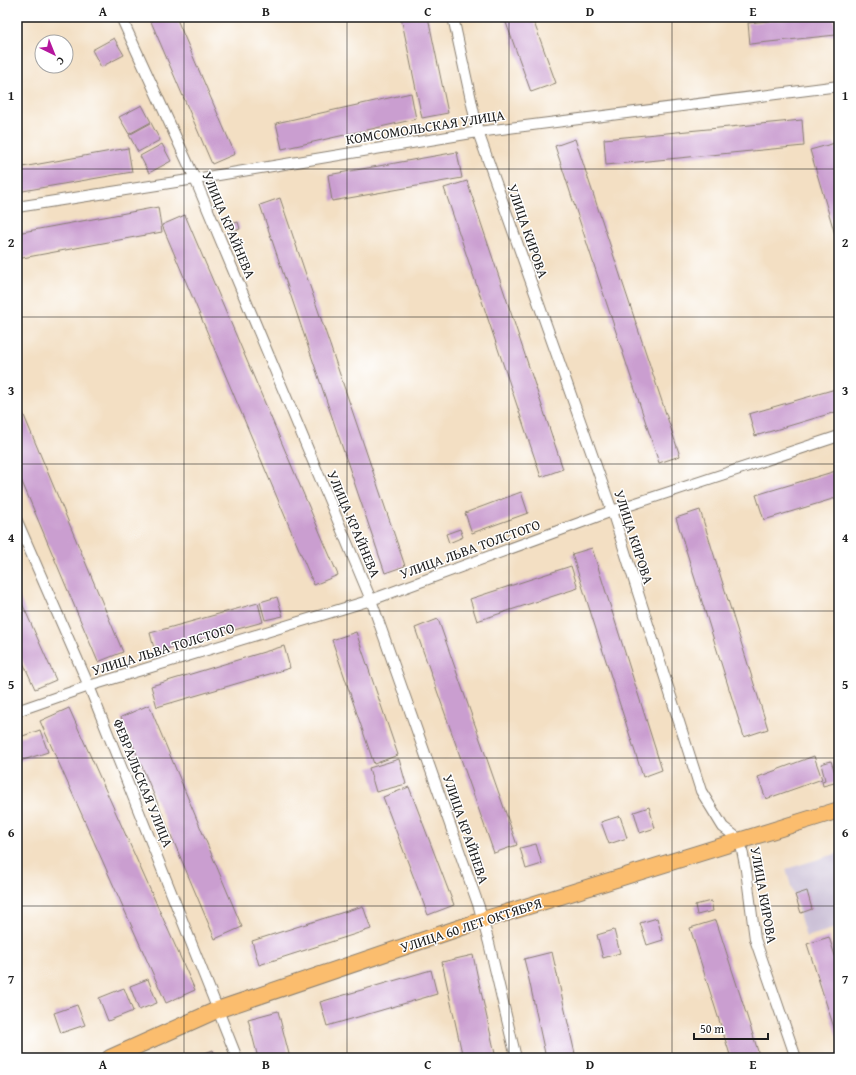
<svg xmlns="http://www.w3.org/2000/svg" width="856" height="1075" viewBox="0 0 856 1075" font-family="'Gentium Book Plus',serif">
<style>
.industrial{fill:#cabfd6}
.building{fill:#ca9ed0}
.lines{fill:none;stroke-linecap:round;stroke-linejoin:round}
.street-casing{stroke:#887e70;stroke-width:12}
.primary-casing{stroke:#887e70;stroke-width:18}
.street{stroke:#fff;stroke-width:10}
.primary{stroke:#fbbd6e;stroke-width:16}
.grid{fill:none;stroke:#1c1c1c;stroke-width:1;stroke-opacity:0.55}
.labels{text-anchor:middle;stroke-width:3;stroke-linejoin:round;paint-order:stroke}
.street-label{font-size:14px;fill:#1c1c1c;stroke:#fff}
.neatline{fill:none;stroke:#1c1c1c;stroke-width:1.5}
.grid-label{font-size:13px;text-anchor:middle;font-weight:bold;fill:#1c1c1c}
</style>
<rect width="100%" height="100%" fill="#fff"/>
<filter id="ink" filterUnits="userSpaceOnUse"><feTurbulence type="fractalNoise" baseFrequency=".025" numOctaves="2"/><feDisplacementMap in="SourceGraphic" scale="8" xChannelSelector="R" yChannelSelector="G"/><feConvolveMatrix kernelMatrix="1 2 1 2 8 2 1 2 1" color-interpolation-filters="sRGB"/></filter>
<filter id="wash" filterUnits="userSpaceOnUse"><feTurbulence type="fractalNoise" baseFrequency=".012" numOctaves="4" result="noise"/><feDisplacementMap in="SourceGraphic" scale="16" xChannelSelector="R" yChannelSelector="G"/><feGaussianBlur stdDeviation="0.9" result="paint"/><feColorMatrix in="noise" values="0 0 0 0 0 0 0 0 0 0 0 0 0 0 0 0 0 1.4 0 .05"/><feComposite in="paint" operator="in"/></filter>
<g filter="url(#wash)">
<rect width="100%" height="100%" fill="#f3dfc3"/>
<polygon class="industrial" points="839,853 839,927 806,937 786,869"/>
<g id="blocks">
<g class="building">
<polygon points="149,17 176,17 235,154 212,164"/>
<polygon points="401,17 428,17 448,113 422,118"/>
<polygon points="504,17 532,17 556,83 531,92"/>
<polygon points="809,17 834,17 836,35 750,44 748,23"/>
<polygon points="114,38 124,55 101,67 92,50"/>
<polygon points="411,93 416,119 282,149 276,123"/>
<polygon points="142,105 151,122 129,134 119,117"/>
<polygon points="802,120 804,146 606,165 604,139"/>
<polygon points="151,123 160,140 138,152 129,135"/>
<polygon points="575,139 680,456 659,463 555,146"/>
<polygon points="835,143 839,157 839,248 810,150"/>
<polygon points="162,144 171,161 149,173 140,156"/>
<polygon points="128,148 132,172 17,192 17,168"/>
<polygon points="457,152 462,178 332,201 328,175"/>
<polygon points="467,181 563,469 541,477 444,188"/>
<polygon points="280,198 405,566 385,573 260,205"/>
<polygon points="158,207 162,232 17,259 17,233"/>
<polygon points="185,215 338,575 314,585 162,225"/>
<polygon points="238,222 240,229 234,231 231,224"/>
<polygon points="839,388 839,411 755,436 749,414"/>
<polygon points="17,399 123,652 98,662 17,470"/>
<polygon points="839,470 839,497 764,520 756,495"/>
<polygon points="521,492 528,513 472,533 465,513"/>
<polygon points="700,510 768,729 744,737 676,518"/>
<polygon points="460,529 463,537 449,543 446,534"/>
<polygon points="592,548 662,770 643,777 572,554"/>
<polygon points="571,566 578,588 477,621 470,599"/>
<polygon points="17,592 56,680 35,689 17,649"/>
<polygon points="277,597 283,616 265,620 260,602"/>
<polygon points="258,603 263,622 155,652 150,633"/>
<polygon points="438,619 517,845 494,853 415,628"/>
<polygon points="356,632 398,755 374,764 332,640"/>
<polygon points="284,646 290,668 157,707 151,686"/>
<polygon points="149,705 242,927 215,939 121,717"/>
<polygon points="69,708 195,990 166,1003 40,721"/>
<polygon points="40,730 48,752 17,762 17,738"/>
<polygon points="814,756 822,779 766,799 758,777"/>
<polygon points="399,759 406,784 376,792 369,768"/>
<polygon points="831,761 838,782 823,786 822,781 825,780 821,764"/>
<polygon points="409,787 454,905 428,915 383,797"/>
<polygon points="649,807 655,828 640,833 634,812"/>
<polygon points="620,816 627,838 609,844 601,822"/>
<polygon points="536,844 542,864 526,869 520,848"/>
<polygon points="807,891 812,909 801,913 795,895"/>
<polygon points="711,901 713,911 697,915 695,905"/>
<polygon points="363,906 371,929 259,965 252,941"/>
<polygon points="657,918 663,940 647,945 640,923"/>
<polygon points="716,920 753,1035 760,1058 731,1058 690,928"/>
<polygon points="614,930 620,953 603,958 597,935"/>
<polygon points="829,937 839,968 839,1043 807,944"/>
<polygon points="552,952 567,1019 576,1058 546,1058 528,975 524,959"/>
<polygon points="473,955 477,974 496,1058 463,1058 442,962"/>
<polygon points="431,970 437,994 327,1026 320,1002"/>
<polygon points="148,979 157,1003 139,1010 130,986"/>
<polygon points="124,988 133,1011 108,1021 99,998"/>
<polygon points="77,1005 85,1025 61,1033 54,1013"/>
<polygon points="278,1011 290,1058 258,1058 248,1019"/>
<polygon points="213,1050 216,1058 192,1058"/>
</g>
</g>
</g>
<g filter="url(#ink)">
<use href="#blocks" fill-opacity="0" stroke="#887e70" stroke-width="1"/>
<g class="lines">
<defs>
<g id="street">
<polyline points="121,17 195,179 371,600 479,907 489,943 516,1058"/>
<polyline points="453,17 478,132 612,511 701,791 723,827 740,840 746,870 755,939 796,1058"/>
<polyline points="17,207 195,179 478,132 839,86"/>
<polyline points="17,521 89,686 237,1058"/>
<polyline points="17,711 89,686 371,600 612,511 839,436"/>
</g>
<polyline id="primary" points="110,1058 217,1010 483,920 839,810"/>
</defs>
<use href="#street" class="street-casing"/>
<use href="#primary" class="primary-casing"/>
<use href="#street" class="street"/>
<use href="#primary" class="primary"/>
</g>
</g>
<path class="grid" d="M184,17V1058M347,17V1058M509,17V1058M672,17V1058M17,169H839M17,317H839M17,464H839M17,611H839M17,758H839M17,906H839"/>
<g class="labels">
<g class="street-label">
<text transform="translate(425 127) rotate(-9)" y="5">КОМСОМОЛЬСКАЯ УЛИЦА</text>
<text transform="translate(229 225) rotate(67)" y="5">УЛИЦА КРАЙНЕВА</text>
<text transform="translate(528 231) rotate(71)" y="5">УЛИЦА КИРОВА</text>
<text transform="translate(354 524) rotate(67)" y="5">УЛИЦА КРАЙНЕВА</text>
<text transform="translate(634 537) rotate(72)" y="5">УЛИЦА КИРОВА</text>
<text transform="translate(470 549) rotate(-20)" y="5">УЛИЦА ЛЬВА ТОЛСТОГО</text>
<text transform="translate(163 649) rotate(-17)" y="5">УЛИЦА ЛЬВА ТОЛСТОГО</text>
<text transform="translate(143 783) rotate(68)" y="5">ФЕВРАЛЬСКАЯ УЛИЦА</text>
<text transform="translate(466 829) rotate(71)" y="5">УЛИЦА КРАЙНЕВА</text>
<text transform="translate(764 895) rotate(80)" y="5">УЛИЦА КИРОВА</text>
<text transform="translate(471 925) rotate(-18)" y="5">УЛИЦА 60 ЛЕТ ОКТЯБРЯ</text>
</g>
</g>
<rect width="856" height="1075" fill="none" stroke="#fff" stroke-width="44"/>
<g transform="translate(54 54) rotate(137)"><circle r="19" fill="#ffffff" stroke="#a4a4a4"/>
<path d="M0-3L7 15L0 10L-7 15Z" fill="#b5179e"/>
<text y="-6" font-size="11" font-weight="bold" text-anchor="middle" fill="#1c1c1c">С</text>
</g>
<path d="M694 1033v6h74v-6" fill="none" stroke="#1c1c1c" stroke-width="2"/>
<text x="700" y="1033" font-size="12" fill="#1c1c1c" stroke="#ffffff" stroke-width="3" paint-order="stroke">50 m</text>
<rect x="22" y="22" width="812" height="1031" class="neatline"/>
<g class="grid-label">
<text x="103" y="16">A</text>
<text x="266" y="16">B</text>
<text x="428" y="16">C</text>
<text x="590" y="16">D</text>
<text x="753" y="16">E</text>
<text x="11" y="100">1</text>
<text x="845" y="100">1</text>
<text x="11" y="247">2</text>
<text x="845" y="247">2</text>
<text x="11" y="395">3</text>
<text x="845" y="395">3</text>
<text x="11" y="542">4</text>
<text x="845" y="542">4</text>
<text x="11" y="689">5</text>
<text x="845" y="689">5</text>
<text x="11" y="837">6</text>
<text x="845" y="837">6</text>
<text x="11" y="984">7</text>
<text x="845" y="984">7</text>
<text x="103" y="1069">A</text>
<text x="266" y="1069">B</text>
<text x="428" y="1069">C</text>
<text x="590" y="1069">D</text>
<text x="753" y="1069">E</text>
</g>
</svg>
